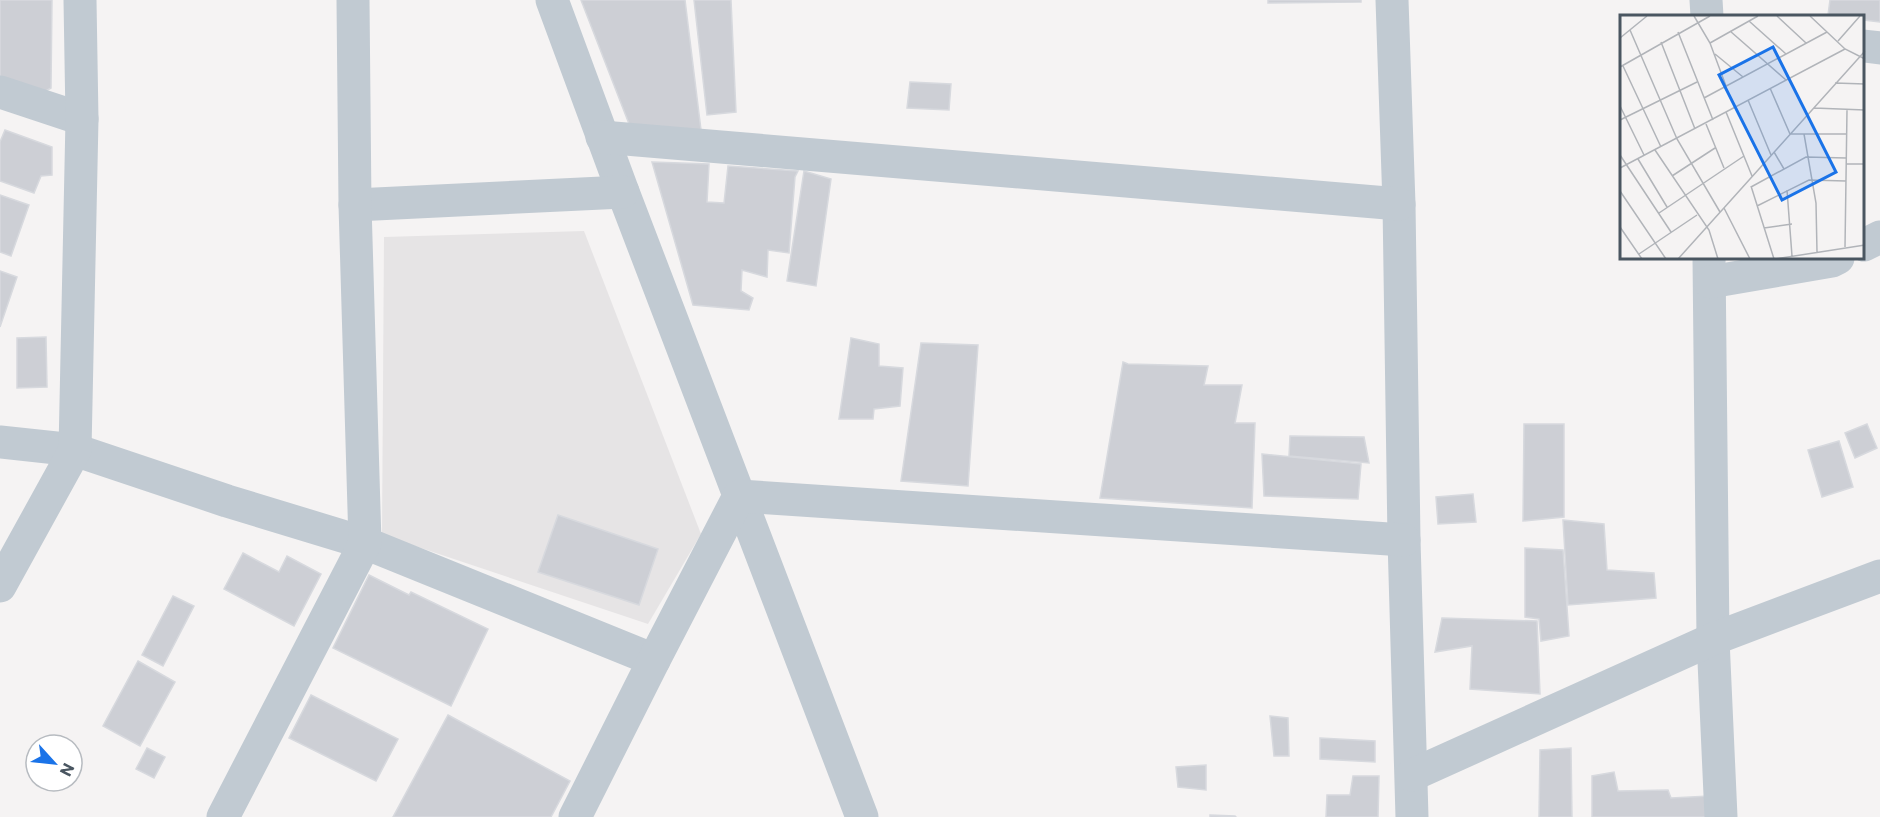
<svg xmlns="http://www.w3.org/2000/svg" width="1880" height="817" viewBox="0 0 1880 817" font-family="Commissioner,sans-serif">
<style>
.education{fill:#e6e4e5}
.building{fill:#cdcfd5;stroke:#d7d9de;stroke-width:1.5}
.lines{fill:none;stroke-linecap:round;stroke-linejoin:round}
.street{stroke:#c1cad2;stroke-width:33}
.inset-road{fill:none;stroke:#b1b4b9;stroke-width:1.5}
.view{fill:#1a73e8;fill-opacity:0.15;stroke:#1a73e8;stroke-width:3}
.inset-edge{fill:none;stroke:#4a5661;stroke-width:3}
</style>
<rect width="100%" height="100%" fill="#f5f3f3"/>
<polygon class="education" points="584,231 701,534 648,624 382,535 384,237"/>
<g class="building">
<polygon points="0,0 52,0 51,88 39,95 0,81"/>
<polygon points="581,0 685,0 701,130 631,129"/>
<polygon points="694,0 731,0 736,112 707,115"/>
<polygon points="1268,0 1361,0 1361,2 1268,3"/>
<polygon points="1830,0 1880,0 1880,22 1864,20 1864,16 1828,15"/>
<polygon points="910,82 951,84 949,110 907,108"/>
<polygon points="5,130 52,147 52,175 41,176 34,193 0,181 0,142"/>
<polygon points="652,162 709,164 707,202 724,203 728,166 798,171 795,177 789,253 768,250 767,277 742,270 741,291 753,298 749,310 693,305"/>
<polygon points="804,171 831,179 816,286 787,281"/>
<polygon points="0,195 29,205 11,256 0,252"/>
<polygon points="0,271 17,277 0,327"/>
<polygon points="46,337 47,387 17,388 17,338"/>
<polygon points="851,338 879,344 879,366 903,368 900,406 874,409 873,419 839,419"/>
<polygon points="921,343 978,345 968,486 901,481"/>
<polygon points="1123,362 1128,364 1208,366 1204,385 1242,385 1235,423 1255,423 1252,508 1100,498"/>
<polygon points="1524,424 1564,424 1564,517 1523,521"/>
<polygon points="1867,424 1877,448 1855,458 1845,433"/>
<polygon points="1290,436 1364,437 1369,463 1289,456"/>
<polygon points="1839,441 1853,487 1822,497 1808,450"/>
<polygon points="1262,454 1361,464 1358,499 1264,496"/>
<polygon points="1473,494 1476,522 1438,524 1436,497"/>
<polygon points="558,515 658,549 639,605 538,572"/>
<polygon points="1563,520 1604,524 1607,570 1654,573 1656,598 1568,605"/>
<polygon points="1525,548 1563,550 1569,636 1541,641 1539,619 1525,617"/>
<polygon points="243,553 279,572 287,556 321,574 294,626 224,589"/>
<polygon points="369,575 409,595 411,592 488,629 451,706 333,648"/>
<polygon points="173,596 194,606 163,666 142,655"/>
<polygon points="1442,618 1537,621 1540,694 1470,689 1472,646 1435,652"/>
<polygon points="138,661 175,682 140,746 103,726"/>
<polygon points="311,695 398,739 376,781 289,738"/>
<polygon points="448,715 570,781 551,817 393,817"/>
<polygon points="1270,716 1288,718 1289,756 1274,756"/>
<polygon points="1320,738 1375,741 1375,762 1320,759"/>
<polygon points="147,748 165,757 154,778 136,769"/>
<polygon points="1571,748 1572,817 1539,817 1540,750"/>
<polygon points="1206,765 1206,790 1178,787 1176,767"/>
<polygon points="1614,772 1618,791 1668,790 1671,798 1709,796 1710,817 1592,817 1592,776"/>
<polygon points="1353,776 1379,776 1378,817 1326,817 1327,795 1350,795"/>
<polygon points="1210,815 1235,816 1236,817 1210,817"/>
</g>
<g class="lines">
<g class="street">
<polyline points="552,0 623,192 862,817"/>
<polyline points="1392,0 1399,204 1404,540 1412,817"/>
<polyline points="1706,0 1707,16"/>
<polyline points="1864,46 1880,48"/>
<polyline points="0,92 82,119"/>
<polyline points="602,137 1399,204"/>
<polyline points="355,205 623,192"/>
<polyline points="1864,245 1880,237"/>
<polyline points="1709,258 1713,639 1721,817"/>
<polyline points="1710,282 1832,261 1838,258"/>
<polyline points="0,442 75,450 227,501 365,543 654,660"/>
<polyline points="0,586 75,450 82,119 80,0"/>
<polyline points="1412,775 1713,639 1880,576"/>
<polyline points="223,817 365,543 355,205 353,0"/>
<polyline points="575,817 654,660 739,496 1404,540"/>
</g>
</g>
<g transform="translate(1620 15)">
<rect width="244" height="244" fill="#f5f3f3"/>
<path class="inset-road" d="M74,1L90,28L106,71M157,1L186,28M190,1L225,34L245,44M129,6L166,39M10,15L57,124L100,197M110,16L166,65M58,17L93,105M0,23L27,1M218,26L240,1M41,27L75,114M90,28L138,1M95,39L123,62M3,51L41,132M0,52L90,1M215,68L245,69M150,73L170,119H227M84,83L207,17M128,85L151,140M0,91L24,140M194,93L245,95M106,97L132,161M0,105L77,67M86,109L104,153M184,119L196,188L197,237M35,135L89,215L98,244M154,137L164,154M0,140L51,217M18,144L47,192M226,149H245M0,153L225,34M52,161L95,133M131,171L154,244M131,172L186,142L226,143M167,175L172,241M0,176L46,244M137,191L189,165L226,166M104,193L130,244M39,198L124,141M0,212L22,244M144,213L172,209M225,232L227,95M19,239L77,200M58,244L245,36M155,244L245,230"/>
<path class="view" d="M153,32L216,157L162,185L99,60Z"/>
<rect width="244" height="244" class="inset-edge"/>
</g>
<g transform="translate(54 763) rotate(117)"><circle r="28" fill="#ffffff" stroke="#b7bbc0" stroke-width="1.5"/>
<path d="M0-4.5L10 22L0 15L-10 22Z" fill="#1a73e8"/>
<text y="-9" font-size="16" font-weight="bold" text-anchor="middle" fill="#4a5661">N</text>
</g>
</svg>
